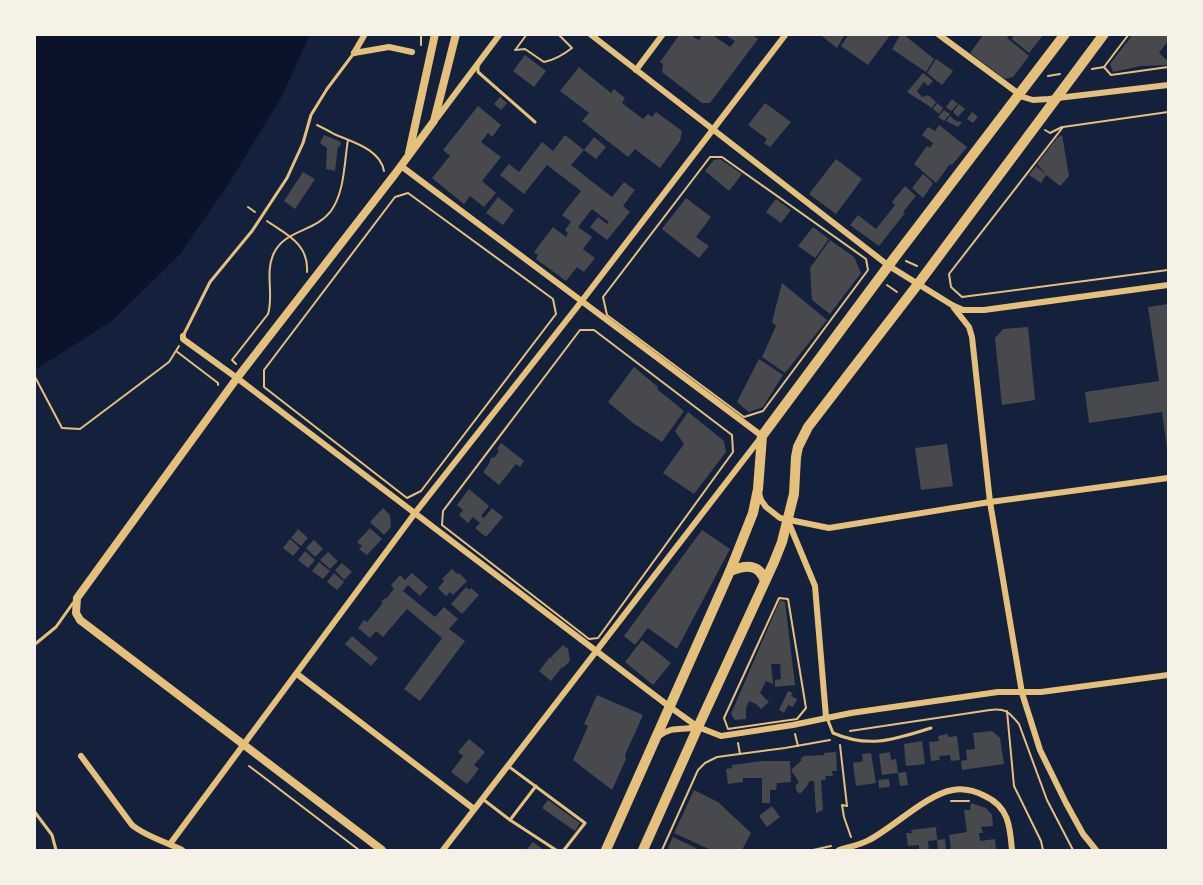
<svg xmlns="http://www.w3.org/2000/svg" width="1203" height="885" viewBox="0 0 1203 885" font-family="'Fira Sans Condensed',sans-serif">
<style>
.water{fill:#0b132b}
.building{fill:#48494c}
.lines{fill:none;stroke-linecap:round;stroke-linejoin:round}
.path{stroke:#e5c07b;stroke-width:2}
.service{stroke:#e5c07b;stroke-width:3}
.minor{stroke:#e5c07b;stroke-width:6}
.tertiary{stroke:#e5c07b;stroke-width:8}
.trunk{stroke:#e5c07b;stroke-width:10}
</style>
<rect width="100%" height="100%" fill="#14213d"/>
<polygon class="water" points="35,34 310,35 281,98 228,185 180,254 113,320 35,370"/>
<g class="building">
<polygon points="680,34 695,34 693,37 699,40 703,34 711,34 730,47 735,41 724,34 751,34 758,39 710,103 702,103 662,72 663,64 660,62"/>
<polygon points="819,34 845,34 837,48"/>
<polygon points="849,34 891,34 868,65 841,46"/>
<polygon points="901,34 903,34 934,59 926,72 892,49"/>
<polygon points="984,34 1009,34 1007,38 1029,56 1013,77 1005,79 970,53"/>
<polygon points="1015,34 1044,34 1029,53 1012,39"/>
<polygon points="1133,34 1168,34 1168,41 1159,53 1168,61 1168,65 1141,66 1113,72 1110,64"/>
<polygon points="525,55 546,71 534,87 513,71"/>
<polygon points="936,59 953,71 942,85 927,73"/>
<polygon points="579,67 611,93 614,89 620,94 625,98 622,103 643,119 648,114 652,117 656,112 682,131 680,141 660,168 635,149 628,157 582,121 589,113 560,91"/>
<polygon points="923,73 933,81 928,86 924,82 917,91 922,97 928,95 936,102 932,108 907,92"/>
<polygon points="500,97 507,103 501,110 494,104"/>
<polygon points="952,99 958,104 951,111 946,107"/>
<polygon points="765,103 791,122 770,147 764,143 767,139 748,125"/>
<polygon points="937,103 943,108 939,114 933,109"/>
<polygon points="959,104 965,109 958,117 953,112"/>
<polygon points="478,106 501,125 492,137 488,133 481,142 501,157 482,181 496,193 484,207 470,196 464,204 432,178 450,156 443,150"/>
<polygon points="944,110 950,114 944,121 938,117"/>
<polygon points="972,112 978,117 973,123 967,119"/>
<polygon points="950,116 956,121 962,122 958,127 946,121"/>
<polygon points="939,125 967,147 952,165 950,164 936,183 914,164 927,146 930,148 933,143 922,135 928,127 935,131"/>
<polygon points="324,135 341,142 340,147 338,146 335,171 326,169 327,148 320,143"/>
<polygon points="565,135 584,150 594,137 606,147 596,159 584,150 571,165 590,180 612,197 624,182 635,190 623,206 630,212 607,240 590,227 598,217 607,224 609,222 592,209 578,227 592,237 583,249 595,258 584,272 577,267 566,281 536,259 538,255 534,252 553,227 566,237 568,233 565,230 571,222 562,215 581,191 547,165 524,194 500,175 509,164 519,172 542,142 553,151"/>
<polygon points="1062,135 1069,176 1060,186 1046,175 1037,164 1057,138"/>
<polygon points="720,159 742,174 729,191 705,171 714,160"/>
<polygon points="836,159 862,179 836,214 809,194"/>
<polygon points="1036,166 1046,175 1041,183 1029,175"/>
<polygon points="303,172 315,179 295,209 284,201"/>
<polygon points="923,174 933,183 923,198 912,188"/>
<polygon points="905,186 916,196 903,212 905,213 879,246 850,225 858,215 876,229 895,205 892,202"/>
<polygon points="498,197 514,210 503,225 486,213"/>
<polygon points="686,198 711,217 696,237 709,246 699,258 662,229"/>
<polygon points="776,199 791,210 781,223 766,212"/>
<polygon points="813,227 829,239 815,258 798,246"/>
<polygon points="830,240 854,257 861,273 830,314 812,300 810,268"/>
<polygon points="782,283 827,320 785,373 762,357 776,326 772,322"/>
<polygon points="1168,304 1168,448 1167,448 1162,412 1089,423 1085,392 1159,381 1148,307"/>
<polygon points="1028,327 1035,400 1002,405 995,338 1003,329"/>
<polygon points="759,359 783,375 763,407 749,412 737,402"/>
<polygon points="634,367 658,387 657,389 684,411 662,442 633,423 608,402"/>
<polygon points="688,412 724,441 726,452 694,494 663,473 684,444 675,431"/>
<polygon points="501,443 524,461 520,467 516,464 499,485 483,472 489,464 491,458 495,457 499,451 497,449"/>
<polygon points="947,444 953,486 921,490 915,448"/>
<polygon points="469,489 489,506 481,516 484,518 492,508 503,517 486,537 475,528 480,523 473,517 468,523 459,515 463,510 457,505"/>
<polygon points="383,508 390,515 391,527 384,535 370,522"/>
<polygon points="370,528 382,539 367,555 359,549 362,546 357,542"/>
<polygon points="298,529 308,538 301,546 291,538"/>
<polygon points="702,530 730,549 677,649 648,628 635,645 624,636"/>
<polygon points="290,539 300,548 293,556 283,548"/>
<polygon points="314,540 323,549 315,557 306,548"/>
<polygon points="305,551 315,560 308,568 298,560"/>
<polygon points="328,552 338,561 330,569 320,560"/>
<polygon points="319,562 330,571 323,579 312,571"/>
<polygon points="342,563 352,572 344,580 335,570"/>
<polygon points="452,569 457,574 459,573 467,581 453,595 450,592 446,596 438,588 444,581 442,579"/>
<polygon points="334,573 344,582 337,590 327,582"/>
<polygon points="412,573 428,587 420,596 408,585 403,591 435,617 444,607 458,619 449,629 465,641 420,701 404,689 442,638 407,609 383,637 376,631 370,638 358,628 364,620 367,622 383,603 381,602 385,598 386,599 394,589 391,585 400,575 405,580"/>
<polygon points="466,587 469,590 471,588 479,595 462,614 451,604"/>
<polygon points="780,600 785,602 795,685 775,687 775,680 781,679 780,664 771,664 773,684 766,681 760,693 769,702 761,709 756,704 749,701 746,708 746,719 735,720 731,714"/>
<polygon points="352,636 378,658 371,666 345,644"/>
<polygon points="642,640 671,663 653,685 625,662"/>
<polygon points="563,645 568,649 570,661 563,668 562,667 551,681 539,671 550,657 558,664 551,657"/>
<polygon points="788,691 793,693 791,696 797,699 793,707 788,705 784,713 779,710"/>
<polygon points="597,695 643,715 625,755 626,759 612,790 573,760 588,726 584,724"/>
<polygon points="992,731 1000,738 1004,764 962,770 961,761 967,760 966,750 975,749 973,733"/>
<polygon points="948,734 948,737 957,736 960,760 951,761 950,755 939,756 940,760 931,761 929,742 939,741 938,736"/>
<polygon points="469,739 485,752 474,765 479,769 467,784 451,772 463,756 458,752"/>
<polygon points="922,741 925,764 906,766 904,744"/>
<polygon points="836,752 837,771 832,771 833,776 825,776 826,780 821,780 823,810 816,813 814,781 810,781 807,784 808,785 800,794 796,790 796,785 799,782 791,770 802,760 800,759 804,756 824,755 824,753"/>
<polygon points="890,752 891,760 896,759 898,773 882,775 879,754"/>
<polygon points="871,753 876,783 856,786 853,763 863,761 862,754"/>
<polygon points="762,761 790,761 791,782 777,783 776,790 770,790 770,803 762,803 762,778 743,778 743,782 728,784 726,769 732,768 732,765"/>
<polygon points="906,772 908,785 900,786 898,773"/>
<polygon points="889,779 890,787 879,788 878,780"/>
<polygon points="694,790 718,802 751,833 742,850 711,850 674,833"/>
<polygon points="548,800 580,823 575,831 542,808"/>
<polygon points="971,803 986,808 992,815 993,826 981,827 983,833 979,833 980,841 995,839 996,850 951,850 949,835 967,832 964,810 970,810"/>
<polygon points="772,806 780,817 767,827 759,816"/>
<polygon points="936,827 937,840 928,841 929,850 919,850 919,845 908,846 906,833 912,833 911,830"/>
<polygon points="673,837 696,848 695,850 667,850"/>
<polygon points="945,839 946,850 938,850 937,840"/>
<polygon points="533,842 544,850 526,850"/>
</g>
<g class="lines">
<g class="path">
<polyline points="421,34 421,45"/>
<polyline points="1129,34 1104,67 1111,75 1168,67"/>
<polyline points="516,49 527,34"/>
<path d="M515,50L525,49L544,62C555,60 563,55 572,48L558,34"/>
<polyline points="1092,69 1104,67"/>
<polyline points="1048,76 1060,74"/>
<polyline points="1168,112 1063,127 949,274 951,287 962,297 1168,270"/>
<path d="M317,125C323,128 329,131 334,134C352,142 380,149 384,171"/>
<polyline points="1045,130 1050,133 1062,127"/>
<polygon points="710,157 722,157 866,259 868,270 763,411 744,417 607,315 603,297"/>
<polygon points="408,193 553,299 556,314 421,491 407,498 264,387 264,370 395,197"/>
<polyline points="248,207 255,212"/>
<path d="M267,221C287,235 309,244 307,272"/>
<polyline points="906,261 917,266"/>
<polyline points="887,285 897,292"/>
<polygon points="580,330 594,330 732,435 733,452 598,638 589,639 442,525 443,511"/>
<polyline points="176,351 218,383 218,385"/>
<path d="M236,364L232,360L268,314C274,295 265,274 273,255C284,229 314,233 331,211C345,191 344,163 348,140"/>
<polyline points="34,375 62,428 80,429 169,362 179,346"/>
<polygon points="779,598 788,599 806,708 797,719 728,729 724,718"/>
<polyline points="1007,711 1014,786 1041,841 1043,850"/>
<path d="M850,731L990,710C1006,708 1009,712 1019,724L1047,800L1073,850"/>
<polyline points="795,734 798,746"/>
<polyline points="738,743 740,754"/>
<polyline points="840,745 847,806 842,805 844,817 851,837"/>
<polyline points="249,766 359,850"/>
<polyline points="951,801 969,801"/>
<polyline points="662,850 698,770 705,763 717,757 785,748 830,740"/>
<polyline points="813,850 831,846"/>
</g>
<g class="service">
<polyline points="478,66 478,72 535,122"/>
<polyline points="184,334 210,282 252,231 287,178 303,143 311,115 327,89 354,53"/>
<polyline points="34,645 56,627 73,603"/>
<path d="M827,718L833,733C870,749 895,739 931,728"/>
<polyline points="508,766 585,823 564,850"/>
<polyline points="484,800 510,820 556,850"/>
<polyline points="34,811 52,835 56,850"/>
<polyline points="510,820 536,786"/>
</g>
<g class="minor">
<polyline points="590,34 889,266 952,305 963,310 984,310 1168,285"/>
<polyline points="938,34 1023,97 1033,100 1049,99 1168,85"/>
<polyline points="354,53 389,47 412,52"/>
<polyline points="354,53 365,34"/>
<polyline points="636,70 663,34"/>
<polyline points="437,118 500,34"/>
<polyline points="401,166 762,436 443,850"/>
<polyline points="954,308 969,327 972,337 990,502 1022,693 1040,750 1066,803 1083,834 1096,850"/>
<polyline points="183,336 183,339 237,378 670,707 698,727 721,736 793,725 851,713 998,692 1041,692 1168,675"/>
<polyline points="759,493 761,500 766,507 780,518 829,528 990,502 1168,478"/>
<polyline points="788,521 815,586 826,717"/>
<polyline points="297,674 474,809"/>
<path d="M659,736C673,725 682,731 697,727"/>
<path d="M81,756L132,825C145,836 166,842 182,850"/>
<polyline points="170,844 415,513 581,302 786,34"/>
<path d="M839,850C849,847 860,845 869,840C894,827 927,794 953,790C964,788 975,791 985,796C1009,807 1010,827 1012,850"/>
</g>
<g class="tertiary">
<polyline points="409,153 435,34"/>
<polyline points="382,850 80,620 76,613 77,598 237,378 395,174 434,121 456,34"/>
</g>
<g class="trunk">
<path d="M730,571C745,565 759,563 765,581"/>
<polyline points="606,850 730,571 753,513 758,489 762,436 895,257 1065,34"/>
<polyline points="643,850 698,727 774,562 782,542 794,494 796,457 798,447 808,427 918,284 1104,34"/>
</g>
</g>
<rect width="1203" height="885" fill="none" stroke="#f6f1e7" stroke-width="72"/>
</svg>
